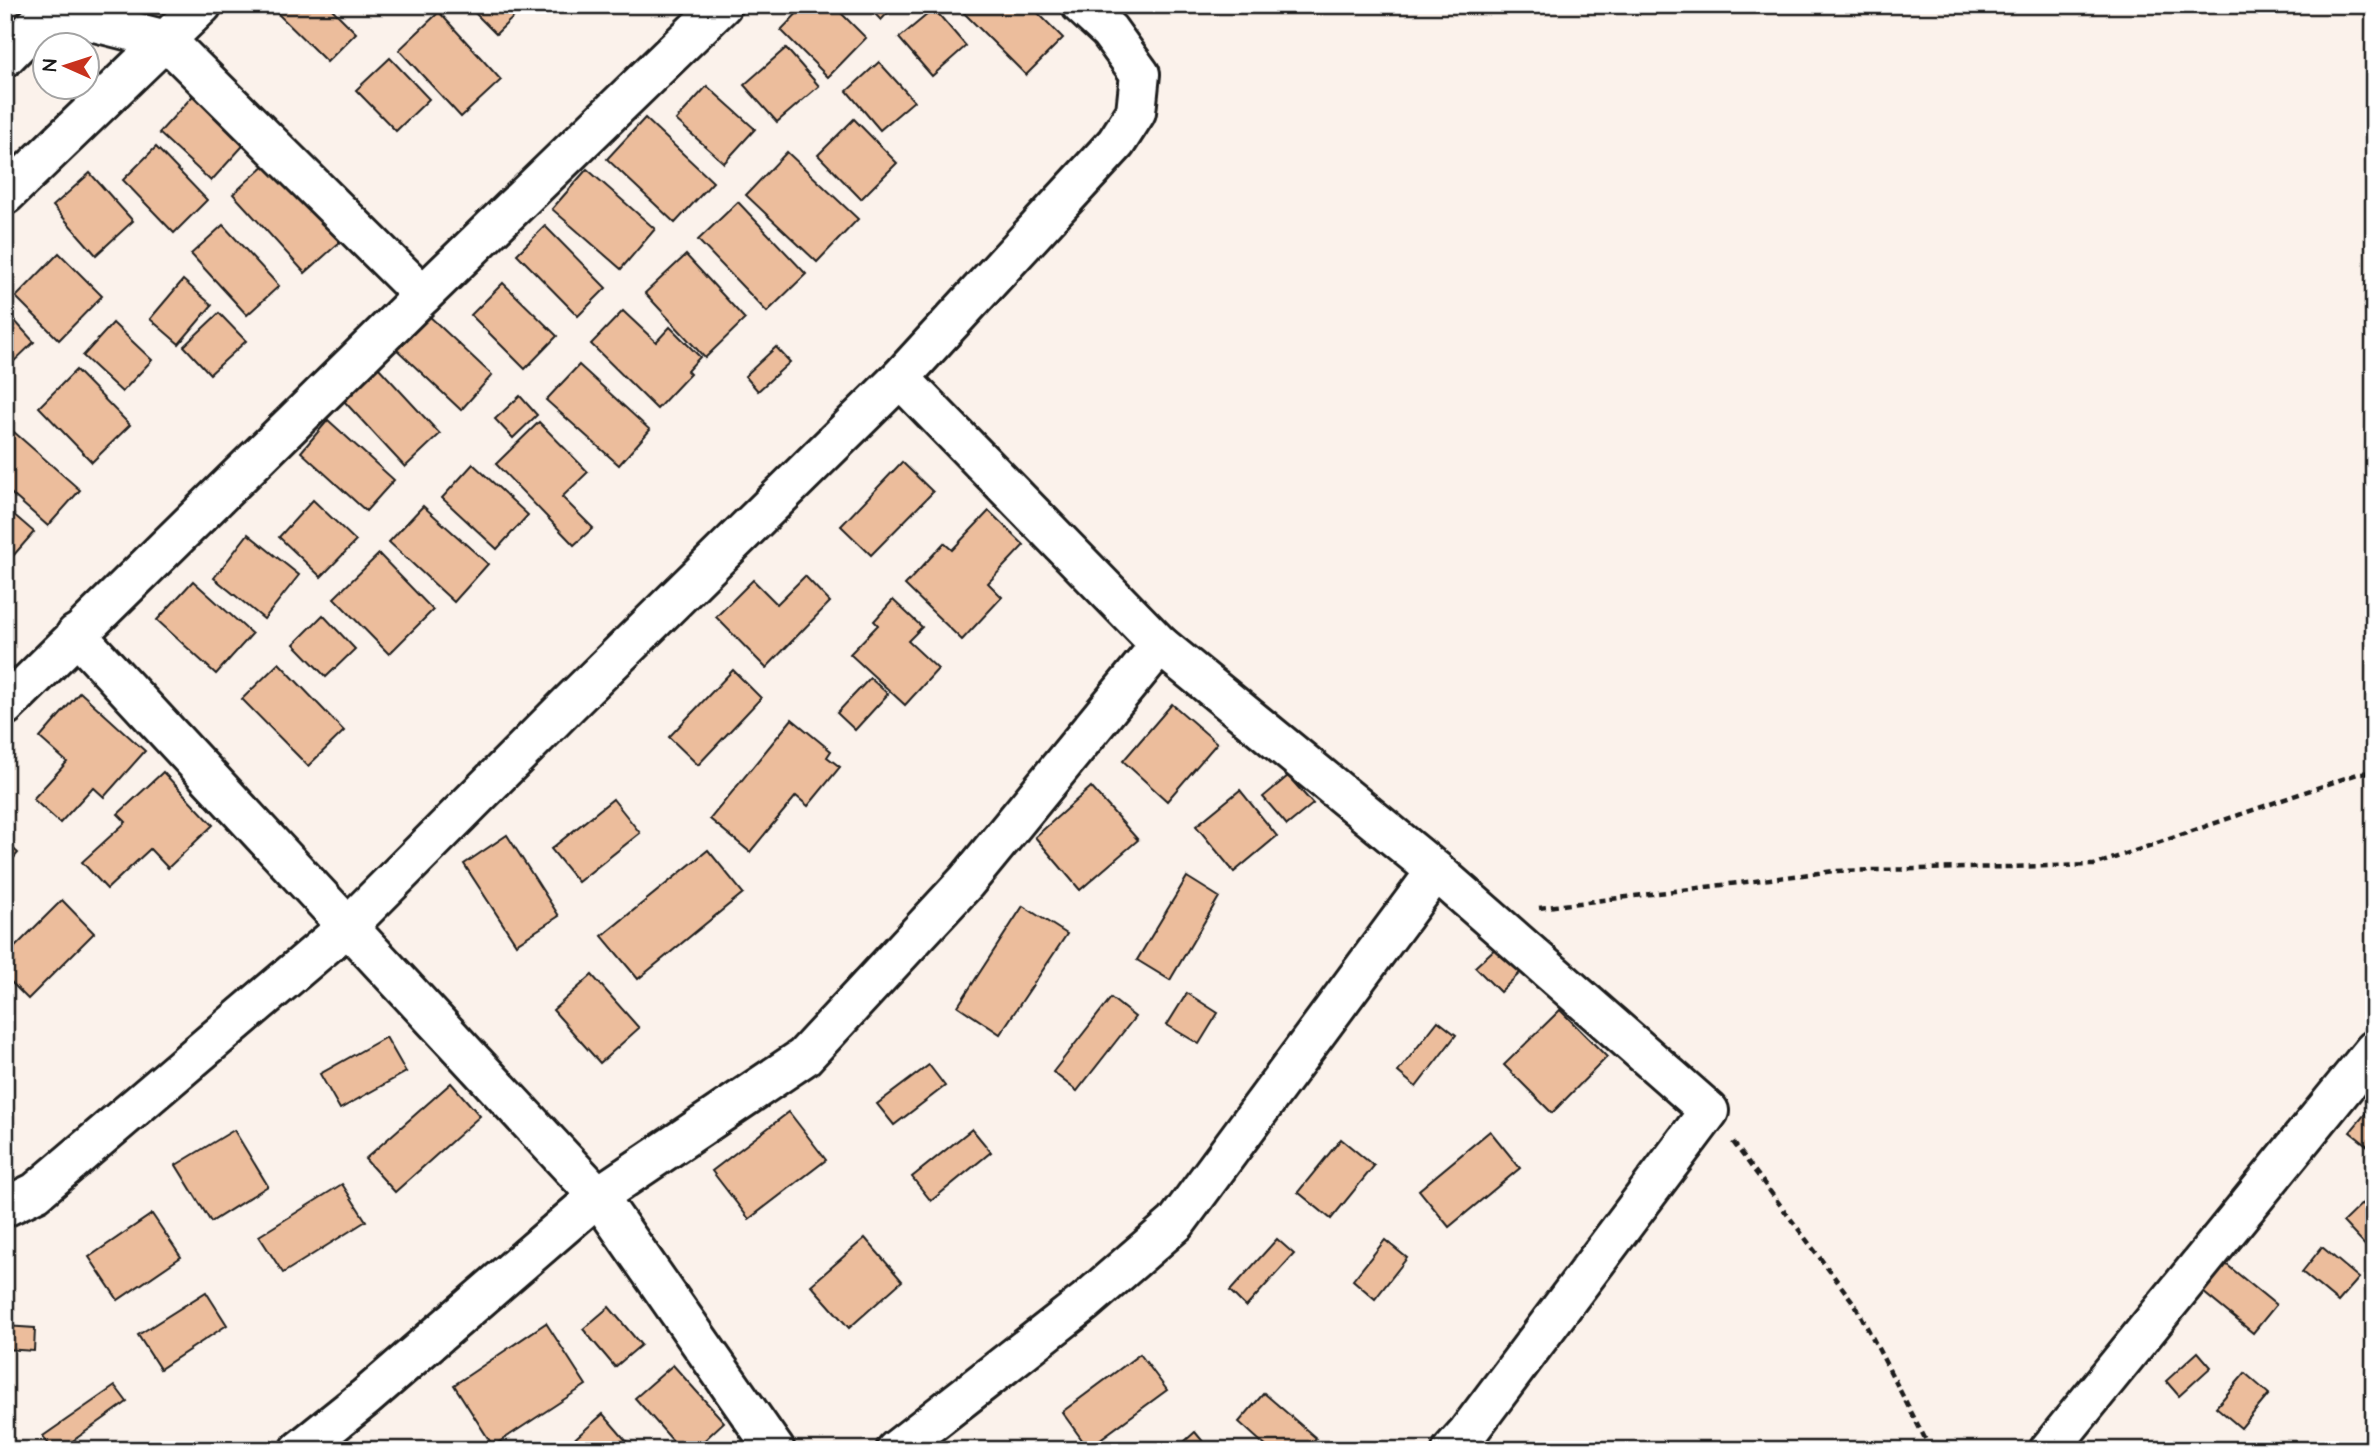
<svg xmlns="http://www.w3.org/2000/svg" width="2379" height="1455" viewBox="0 0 2379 1455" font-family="'Architects Daughter',sans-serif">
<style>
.building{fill:#ecbd9c;stroke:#1c1c1c;stroke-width:2}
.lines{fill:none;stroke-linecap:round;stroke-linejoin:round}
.minor-casing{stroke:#1c1c1c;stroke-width:44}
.path{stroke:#1c1c1c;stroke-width:4.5;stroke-dasharray:7 5;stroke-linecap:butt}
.minor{stroke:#fff;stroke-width:38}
</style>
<rect width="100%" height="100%" fill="#fbf2eb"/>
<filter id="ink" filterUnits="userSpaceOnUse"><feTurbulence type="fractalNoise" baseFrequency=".0143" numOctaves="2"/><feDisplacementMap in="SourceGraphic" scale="14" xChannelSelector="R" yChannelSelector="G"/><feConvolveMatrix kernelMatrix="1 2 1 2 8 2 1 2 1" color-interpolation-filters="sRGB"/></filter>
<g filter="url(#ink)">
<g class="building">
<polygon points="279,5 328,5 356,33 327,62 274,10"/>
<polygon points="467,5 526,5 496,34"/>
<polygon points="805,5 833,5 866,38 828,77 781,30"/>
<polygon points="866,5 895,5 881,20"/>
<polygon points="956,5 1030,5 1063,38 1026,75"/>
<polygon points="934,9 966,46 932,76 899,38"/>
<polygon points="439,12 501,80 461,117 399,50"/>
<polygon points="786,48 819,86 777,122 744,85"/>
<polygon points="390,58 429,99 396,131 356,90"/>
<polygon points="879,62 914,101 880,130 847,91"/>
<polygon points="707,86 755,129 724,163 676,120"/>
<polygon points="199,89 251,137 211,181 159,133"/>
<polygon points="645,118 713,182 675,223 607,159"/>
<polygon points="854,119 897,163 861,199 818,155"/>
<polygon points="156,147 207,200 174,233 123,180"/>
<polygon points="787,152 858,219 817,262 746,195"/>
<polygon points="267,163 340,242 305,273 233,194"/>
<polygon points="587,169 655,229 621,269 552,209"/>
<polygon points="90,173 133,221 96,255 53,206"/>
<polygon points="738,202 806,274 767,312 698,240"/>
<polygon points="223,225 279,286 247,315 191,254"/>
<polygon points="545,226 606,288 578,316 517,254"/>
<polygon points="59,253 102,296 59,340 16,297"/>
<polygon points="686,255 745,319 705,358 645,293"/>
<polygon points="183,280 212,305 179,344 150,319"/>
<polygon points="503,283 557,336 525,369 471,315"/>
<polygon points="5,310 34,342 5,370"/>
<polygon points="623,311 656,342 670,327 700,357 687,371 690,374 657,409 591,344"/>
<polygon points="219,313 246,341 210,374 184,346"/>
<polygon points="426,313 492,375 461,410 394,347"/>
<polygon points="113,323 152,360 122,392 83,356"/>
<polygon points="776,347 790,362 758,391 745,376"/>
<polygon points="579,365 650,430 619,465 546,400"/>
<polygon points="378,367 440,434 405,467 343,400"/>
<polygon points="76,370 130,425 92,462 39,407"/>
<polygon points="520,396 537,415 513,438 495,419"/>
<polygon points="328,420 394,480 366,511 301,452"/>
<polygon points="539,422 588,472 562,497 593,528 574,545 496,464"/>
<polygon points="14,432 80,490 48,526 5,488 5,442"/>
<polygon points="902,462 933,492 871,555 841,526"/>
<polygon points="473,464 528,515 497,549 442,498"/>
<polygon points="313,500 356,541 321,577 279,537"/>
<polygon points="423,506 488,564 454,602 389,542"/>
<polygon points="5,507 34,532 5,565"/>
<polygon points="989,511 1024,545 988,583 1002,597 962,640 905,585 944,543 952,550"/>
<polygon points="248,534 299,575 264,619 214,578"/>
<polygon points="379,554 433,610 389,654 334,598"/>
<polygon points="805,576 830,602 766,668 716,617 753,580 777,604"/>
<polygon points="193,581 252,634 216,674 157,620"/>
<polygon points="893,600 922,627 908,641 938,669 905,705 850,654 878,625 874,621"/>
<polygon points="323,615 355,649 326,677 294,644"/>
<polygon points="279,663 344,731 308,766 242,699"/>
<polygon points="733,670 761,698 698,765 669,737"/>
<polygon points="870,678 888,694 855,730 837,713"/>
<polygon points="80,692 145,751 104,797 93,787 60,823 33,799 67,762 40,738"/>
<polygon points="1172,704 1217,743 1167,801 1123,761"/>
<polygon points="792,719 831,751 827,757 840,767 808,806 796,796 750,852 710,819"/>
<polygon points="163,772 213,825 168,868 150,849 107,889 82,862 126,822 118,814"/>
<polygon points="1288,776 1313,804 1287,825 1263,797"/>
<polygon points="1091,787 1138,840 1080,890 1035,837"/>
<polygon points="1240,790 1277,836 1234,872 1196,826"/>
<polygon points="613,799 640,833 578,882 551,849"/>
<polygon points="507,835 559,916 516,944 464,864"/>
<polygon points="5,841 18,853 5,868"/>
<polygon points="708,850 743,893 638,979 602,936"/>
<polygon points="1187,877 1219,897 1170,980 1137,960"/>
<polygon points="62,900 94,933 28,999 5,976 5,957"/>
<polygon points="1023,906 1067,934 1000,1034 958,1006"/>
<polygon points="1498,946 1522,971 1500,992 1475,967"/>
<polygon points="592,975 639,1028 600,1063 553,1010"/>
<polygon points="1187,993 1218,1013 1199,1044 1167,1025"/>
<polygon points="1111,998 1135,1017 1077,1091 1053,1072"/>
<polygon points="1560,1010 1607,1057 1552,1113 1504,1065"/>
<polygon points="1438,1021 1456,1035 1416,1087 1398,1072"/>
<polygon points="386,1037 406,1072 340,1109 320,1074"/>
<polygon points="929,1065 945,1086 894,1125 877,1104"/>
<polygon points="451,1083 480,1116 395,1192 365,1159"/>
<polygon points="2374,1103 2374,1151 2350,1132"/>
<polygon points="789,1112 826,1160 749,1219 712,1171"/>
<polygon points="972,1129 991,1152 931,1201 912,1177"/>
<polygon points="234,1130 268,1186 211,1222 176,1165"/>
<polygon points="1490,1131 1520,1168 1449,1227 1419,1190"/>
<polygon points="1341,1139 1374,1166 1331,1219 1298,1192"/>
<polygon points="342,1184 366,1221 283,1273 259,1236"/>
<polygon points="2374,1192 2374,1250 2371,1252 2343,1222"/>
<polygon points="152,1214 181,1257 118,1300 89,1257"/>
<polygon points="865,1238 902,1281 849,1328 811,1285"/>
<polygon points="1277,1239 1294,1254 1246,1307 1230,1291"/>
<polygon points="1385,1240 1407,1258 1375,1299 1353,1280"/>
<polygon points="2322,1247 2359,1278 2338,1302 2302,1272"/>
<polygon points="2226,1264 2276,1305 2253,1333 2203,1292"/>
<polygon points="206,1292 227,1325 160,1369 138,1335"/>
<polygon points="609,1307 641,1345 615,1367 583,1329"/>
<polygon points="546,1323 586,1385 493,1446 454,1385"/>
<polygon points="5,1326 35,1328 34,1351 5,1349"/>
<polygon points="2198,1352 2211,1367 2179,1396 2166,1381"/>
<polygon points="1140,1354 1167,1390 1088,1448 1062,1412"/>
<polygon points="673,1365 724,1422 694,1450 681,1450 635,1398"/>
<polygon points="2245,1373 2269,1394 2241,1428 2216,1407"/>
<polygon points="115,1386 127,1402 60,1450 53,1450 43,1436"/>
<polygon points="1264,1393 1316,1438 1306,1450 1270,1450 1239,1422"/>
<polygon points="603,1414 628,1443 620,1450 562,1450"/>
<polygon points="1195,1432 1210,1450 1175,1450"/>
</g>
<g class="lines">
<defs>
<g id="minor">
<polyline points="46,5 51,11 166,40 423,295"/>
<polyline points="5,57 56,5"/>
<polyline points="5,195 202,5"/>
<polyline points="900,378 1160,645 1436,871 1709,1111 1468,1432 1452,1450"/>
<polyline points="76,634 598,1196 775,1450"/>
<polyline points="5,706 423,295 722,5"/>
<polyline points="5,1207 36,1192 348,926 569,704 900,378 1116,143 1136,112 1140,74 1109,31 1081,5"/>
<polyline points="300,1450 366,1397 598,1196 804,1057 966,882 1160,645"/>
<polyline points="896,1450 1085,1302 1176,1223 1436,871"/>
<polyline points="2049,1450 2374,1050"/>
</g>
</defs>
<use href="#minor" class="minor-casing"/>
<g class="path">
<polyline points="1539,908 1834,871 2094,865 2360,773 2374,772"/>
<polyline points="1733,1142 1856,1306 1931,1450"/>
</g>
<use href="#minor" class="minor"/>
</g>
</g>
<rect width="2379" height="1455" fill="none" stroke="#fff" stroke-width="28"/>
<rect x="14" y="14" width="2351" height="1427" fill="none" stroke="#1c1c1c" stroke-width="2.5" filter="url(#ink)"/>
<g transform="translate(66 66) rotate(273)"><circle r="33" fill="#ffffff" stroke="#a4a4a4" stroke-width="2"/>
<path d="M0-5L12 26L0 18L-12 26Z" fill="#c8321e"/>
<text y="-10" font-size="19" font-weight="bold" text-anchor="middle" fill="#1c1c1c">N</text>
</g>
</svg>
